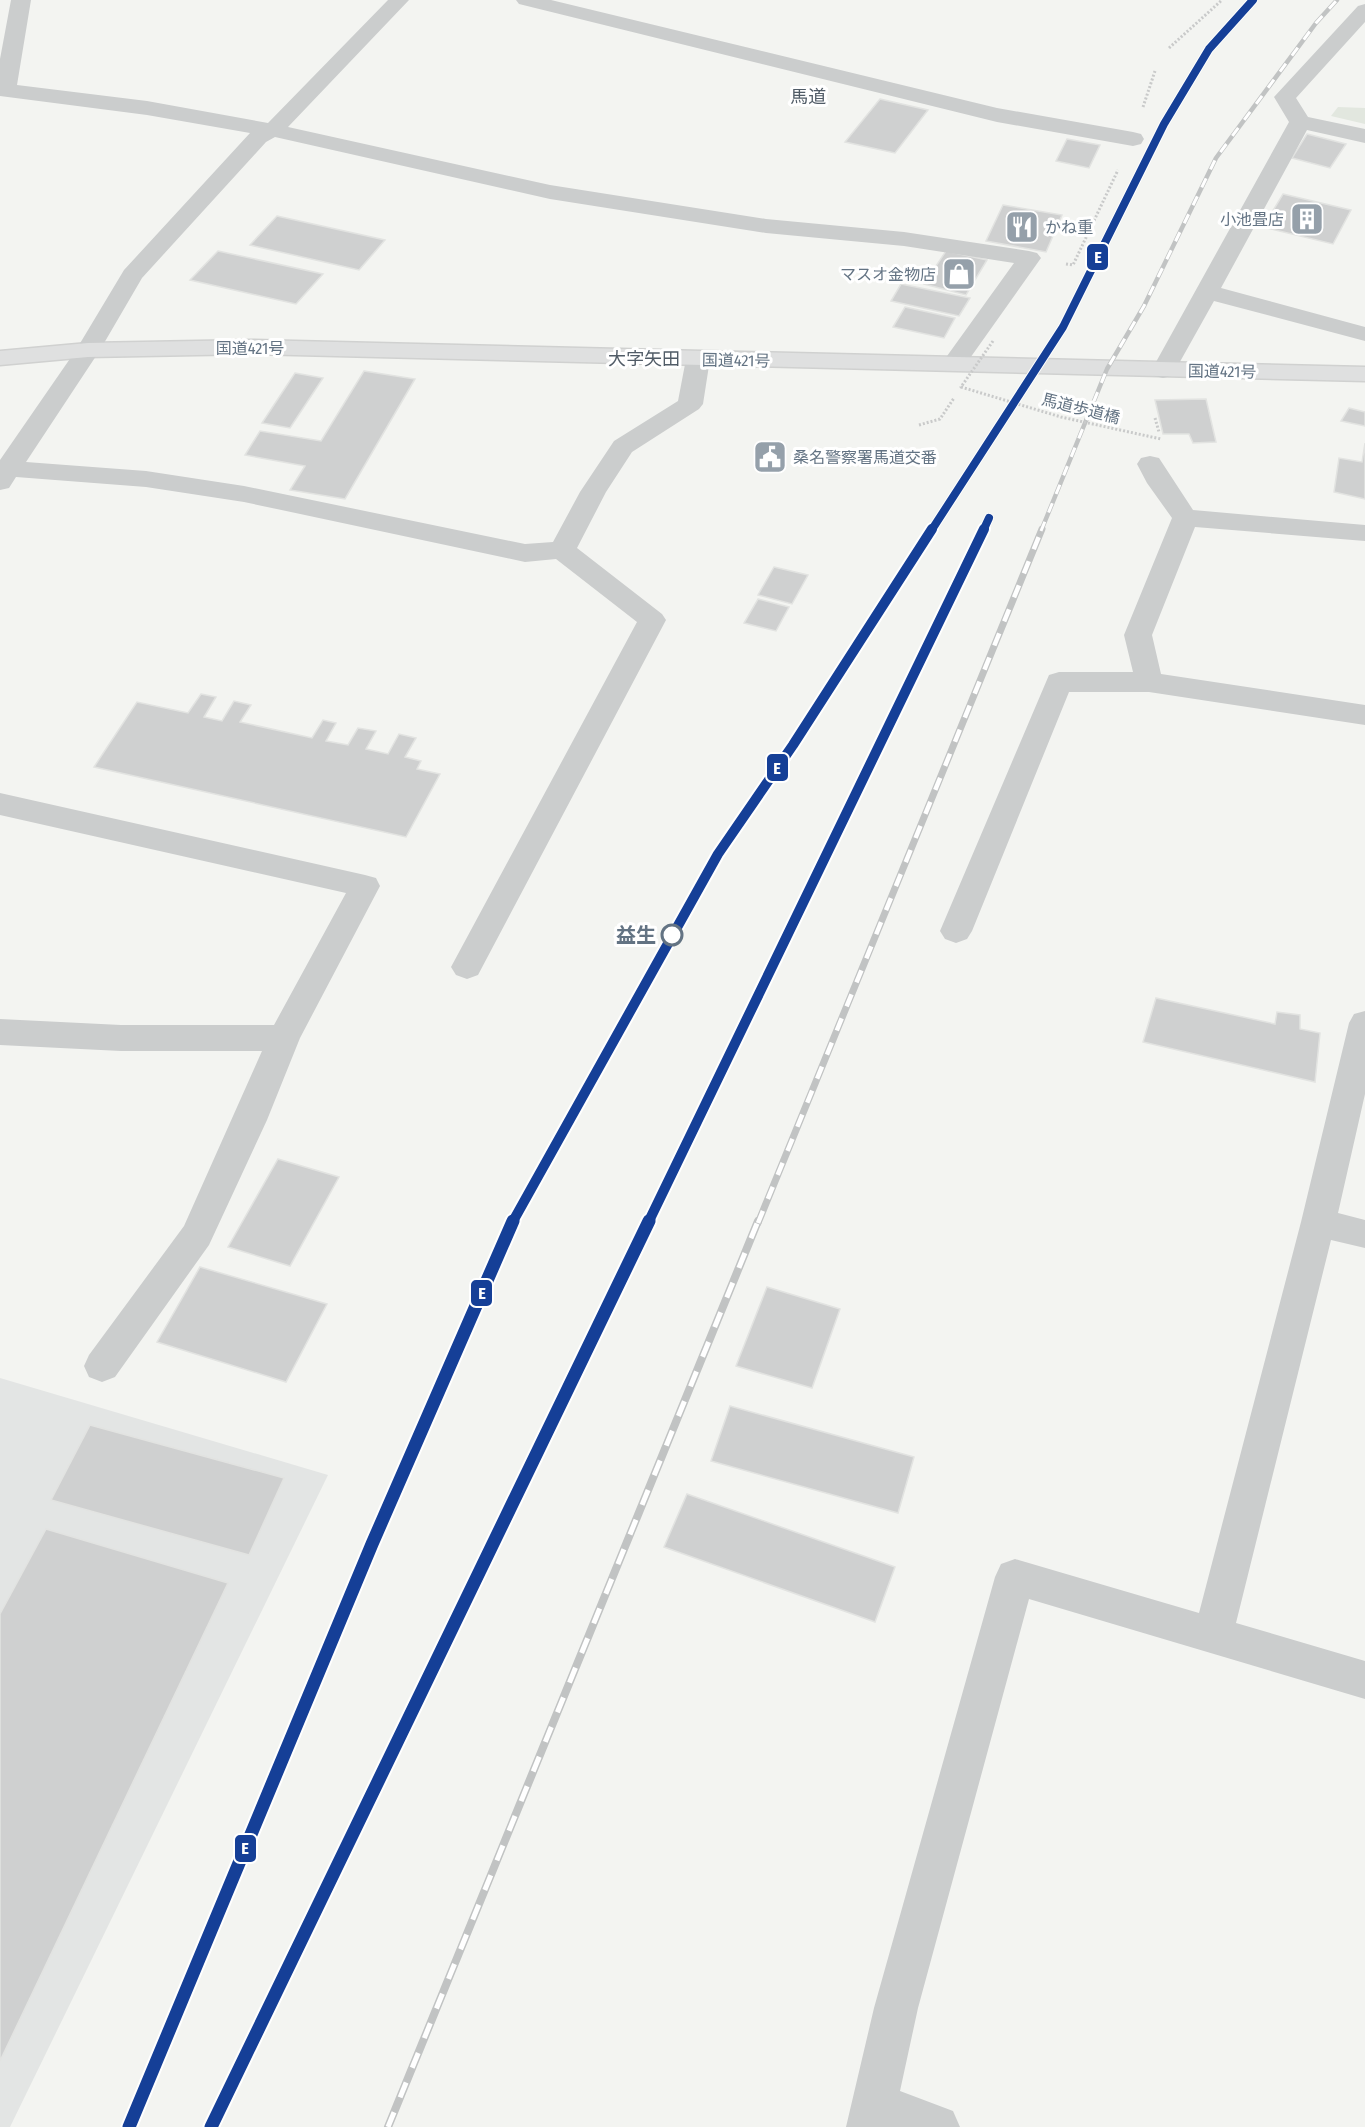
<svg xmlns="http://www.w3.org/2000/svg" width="1365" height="2127" viewBox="0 0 1365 2127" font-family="'Fira Sans Condensed','Noto Sans JP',sans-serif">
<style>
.built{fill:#e3e5e4}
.green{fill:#e2e7df}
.building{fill:#cfd0d0;stroke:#e2e3e1;stroke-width:1.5}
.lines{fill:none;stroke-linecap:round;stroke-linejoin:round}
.highway-casing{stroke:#d0d1d0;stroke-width:3}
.path{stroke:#c9caca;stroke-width:3;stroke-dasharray:2 2;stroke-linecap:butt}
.minor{fill:#cbcdcd;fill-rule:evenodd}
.highway{fill:#dfe0e0;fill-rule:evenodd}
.rail-far2-casing{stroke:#c1c3c3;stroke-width:4.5}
.rail-far1-casing{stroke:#c1c3c3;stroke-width:7}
.rail-casing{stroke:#c1c3c3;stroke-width:8}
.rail-far2{stroke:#fff;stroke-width:3;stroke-dasharray:10;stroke-linecap:butt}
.rail-far1{stroke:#fff;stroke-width:4.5;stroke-dasharray:13;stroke-linecap:butt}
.rail{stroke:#fff;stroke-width:5;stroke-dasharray:16;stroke-linecap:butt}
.path-bridge{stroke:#c9caca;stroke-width:3;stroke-dasharray:2 2;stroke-linecap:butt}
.rail-1-far2-casing{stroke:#fff;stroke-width:10}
.rail-1-far1-casing{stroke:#fff;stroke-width:14}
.rail-1-casing{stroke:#fff;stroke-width:17}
.rail-1-far2{stroke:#153f97;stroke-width:8}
.rail-1-far1{stroke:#153f97;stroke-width:10}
.rail-1{stroke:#153f97;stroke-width:13}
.stop-dot{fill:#fff;stroke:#637383;stroke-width:3}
.labels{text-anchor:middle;stroke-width:6;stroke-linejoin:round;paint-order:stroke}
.far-poi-label{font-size:16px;fill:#637383;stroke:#fff;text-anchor:end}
.far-street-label{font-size:16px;fill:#637383;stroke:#fff}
.far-quarter-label{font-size:18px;fill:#515c67;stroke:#fff}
.stop-label{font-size:20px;font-weight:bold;fill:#637383;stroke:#fff;text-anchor:end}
.line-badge{stroke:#fff;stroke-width:2}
.badge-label{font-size:16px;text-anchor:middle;font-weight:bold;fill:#fff}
</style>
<rect width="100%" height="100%" fill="#f3f4f1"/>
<polygon class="built" points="0,1378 328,1475 10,2127 0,2127"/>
<polygon class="green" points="1338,107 1365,108 1365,124 1331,116"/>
<g class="building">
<polygon points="880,99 928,110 895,153 845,142"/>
<polygon points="1307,134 1346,144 1330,168 1292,158"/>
<polygon points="1067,139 1100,145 1089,168 1056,161"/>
<polygon points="1283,194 1351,210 1333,244 1263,227"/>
<polygon points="1003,205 1062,215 1046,252 986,241"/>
<polygon points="277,216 385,240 359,270 250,245"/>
<polygon points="218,251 323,274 296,304 190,280"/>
<polygon points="946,251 987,260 966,295 924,284"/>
<polygon points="901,284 970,298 959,316 891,301"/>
<polygon points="905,307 955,318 944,338 893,327"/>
<polygon points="364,371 415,379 345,499 290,490 305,466 245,455 260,431 321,441"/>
<polygon points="295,373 323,378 290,428 262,423"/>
<polygon points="1206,399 1216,442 1193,443 1189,434 1163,434 1155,400"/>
<polygon points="1349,408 1365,412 1365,426 1341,421"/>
<polygon points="1365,443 1365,499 1334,492 1339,458 1362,462"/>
<polygon points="774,567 808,575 792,604 758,595"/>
<polygon points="758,599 789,607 776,631 744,623"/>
<polygon points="201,694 216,697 204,717 222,721 234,701 251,705 240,722 312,738 323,720 336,723 326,741 348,745 358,728 376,731 366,749 388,754 399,734 416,738 405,757 421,761 417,769 440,774 406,837 94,767 137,702 188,713"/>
<polygon points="1156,998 1275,1024 1277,1012 1300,1015 1300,1029 1320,1033 1315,1082 1143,1042"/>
<polygon points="278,1159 339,1177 290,1266 228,1247"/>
<polygon points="200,1267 327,1304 286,1382 157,1342"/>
<polygon points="767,1287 840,1309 812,1388 736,1366"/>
<polygon points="730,1406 914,1457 898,1513 711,1461"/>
<polygon points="90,1425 284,1478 249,1555 51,1500"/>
<polygon points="687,1494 895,1567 875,1622 664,1547"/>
<polygon points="46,1529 228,1583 0,2061 0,1614"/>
</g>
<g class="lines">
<defs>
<polygon id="highway" points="252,340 1365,367 1365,381 252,354 88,357 0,365 0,351 88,343"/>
</defs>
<use href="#highway" class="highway-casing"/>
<g class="path">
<polyline points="1169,48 1222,0"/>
<polyline points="1143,107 1155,71"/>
<polyline points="1066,264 1073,265 1118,170"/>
<polyline points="1155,418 1159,432"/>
<polyline points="919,425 940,419 954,398"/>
</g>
<g class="minor">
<polygon points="11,0 31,0 17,85 147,101 268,123 388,0 409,0 288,127 550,185 766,219 904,232 1029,251 1037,253 1041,258 963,368 954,370 945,368 942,363 1014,263 904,246 766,233 550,199 275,137 266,142 142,278 100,350 26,462 146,471 244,486 525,544 553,542 580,492 614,441 678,401 686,359 689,354 698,352 707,354 710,359 703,404 699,409 632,452 606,492 577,548 662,614 666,620 478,975 467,979 456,975 451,967 637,622 556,559 525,562 244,502 146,487 16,477 9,488 0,490 0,460 76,350 124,270 250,133 147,115 0,96 0,59"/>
<polygon points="516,0 551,0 997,108 1133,132 1141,134 1144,139 1141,144 1133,146 997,122 519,4"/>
<polygon points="1365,4 1365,22 1296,98 1308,117 1365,129 1365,143 1307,130 1221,288 1365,327 1365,341 1214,301 1172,376 1163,378 1154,376 1151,371 1289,122 1274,97 1358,6"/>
<polygon points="1150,456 1159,458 1193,510 1365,525 1365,541 1195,527 1152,635 1161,674 1365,705 1365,725 1149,692 1069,692 972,931 967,939 956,943 945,939 940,931 1049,675 1059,672 1133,672 1124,635 1172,518 1147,483 1137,464 1141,458"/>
<polygon points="0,793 365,875 376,878 380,886 300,1038 267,1120 209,1245 115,1377 102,1382 89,1377 84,1366 89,1355 184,1226 262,1051 121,1051 0,1045 0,1019 121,1025 274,1025 346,893 0,815"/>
<polygon points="1365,1011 1365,1094 1338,1213 1365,1220 1365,1248 1331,1240 1236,1623 1365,1661 1365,1699 1029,1599 918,2008 900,2091 953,2111 960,2127 846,2127 874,2008 995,1577 1001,1564 1015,1559 1199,1613 1301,1222 1349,1023 1354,1014"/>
</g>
<use href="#highway" class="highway"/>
<defs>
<polyline id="rail-far2" points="1041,531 1107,369 1144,306 1216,158 1316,23 1337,0"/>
<polyline id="rail-far1" points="758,1223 1042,529"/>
<polyline id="rail" points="388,2127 758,1221"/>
</defs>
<use href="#rail-far2" class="rail-far2-casing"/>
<use href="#rail-far1" class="rail-far1-casing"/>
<use href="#rail" class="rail-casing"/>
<use href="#rail-far2" class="rail-far2"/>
<use href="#rail-far1" class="rail-far1"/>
<use href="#rail" class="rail"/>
<polyline class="path-bridge" points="993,341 961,387 1061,417 1161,439"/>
<defs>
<g id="rail-1-far2">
<polyline points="931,531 1063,327 1164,124 1209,49 1253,0"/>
<polyline points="983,531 989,518"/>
</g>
<g id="rail-1-far1">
<polyline points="512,1223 718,854 793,745 932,529"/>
<polyline points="648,1223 984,529"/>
</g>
<g id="rail-1">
<polyline points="129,2127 372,1544 513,1221"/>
<polyline points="211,2127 649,1221"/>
</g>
</defs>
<use href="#rail-1-far2" class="rail-1-far2-casing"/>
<use href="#rail-1-far1" class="rail-1-far1-casing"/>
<use href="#rail-1" class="rail-1-casing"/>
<use href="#rail-1-far2" class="rail-1-far2"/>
<use href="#rail-1-far1" class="rail-1-far1"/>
<use href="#rail-1" class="rail-1"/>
</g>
<defs>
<symbol id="building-square" viewBox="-11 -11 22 22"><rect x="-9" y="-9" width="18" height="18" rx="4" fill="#95a0aa" stroke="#fff"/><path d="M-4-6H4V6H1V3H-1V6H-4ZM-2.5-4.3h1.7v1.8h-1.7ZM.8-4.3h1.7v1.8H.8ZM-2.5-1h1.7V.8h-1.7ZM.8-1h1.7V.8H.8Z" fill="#fff"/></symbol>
<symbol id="restaurant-square" viewBox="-11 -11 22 22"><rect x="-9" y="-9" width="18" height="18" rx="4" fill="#95a0aa" stroke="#fff"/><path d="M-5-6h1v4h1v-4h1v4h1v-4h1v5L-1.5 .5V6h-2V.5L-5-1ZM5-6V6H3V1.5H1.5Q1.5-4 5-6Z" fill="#fff"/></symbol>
<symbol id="shop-square" viewBox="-11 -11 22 22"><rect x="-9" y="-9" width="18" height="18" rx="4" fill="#95a0aa" stroke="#fff"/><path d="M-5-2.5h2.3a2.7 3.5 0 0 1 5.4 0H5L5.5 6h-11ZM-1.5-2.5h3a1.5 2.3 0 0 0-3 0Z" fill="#fff"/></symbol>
<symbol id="civic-square" viewBox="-11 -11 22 22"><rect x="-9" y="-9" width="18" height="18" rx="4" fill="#95a0aa" stroke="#fff"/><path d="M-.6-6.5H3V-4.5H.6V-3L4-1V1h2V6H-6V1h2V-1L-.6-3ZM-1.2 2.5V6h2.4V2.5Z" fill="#fff"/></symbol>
</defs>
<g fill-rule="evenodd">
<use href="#building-square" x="1288" y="200" width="38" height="38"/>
<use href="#restaurant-square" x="1003" y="208" width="38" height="38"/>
<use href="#shop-square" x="940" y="255" width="38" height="38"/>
<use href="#civic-square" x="751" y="438" width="38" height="38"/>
</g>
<circle class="stop-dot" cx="672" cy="935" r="10"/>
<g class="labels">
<g class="far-poi-label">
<text x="1284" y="225">小池畳店</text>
<text x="1045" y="233" text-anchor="start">かね重</text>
<text x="936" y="280">マスオ金物店</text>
<text x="793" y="463" text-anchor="start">桑名警察署馬道交番</text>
</g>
<g class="far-street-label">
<text x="250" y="354">国道421号</text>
<text transform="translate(736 360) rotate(1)" y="6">国道421号</text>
<text transform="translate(1222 371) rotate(1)" y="6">国道421号</text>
<text transform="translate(1081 408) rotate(14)" y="6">馬道歩道橋</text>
</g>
<g class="far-quarter-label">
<text x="808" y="103">馬道</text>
<text x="644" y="365">大字矢田</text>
</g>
<g class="stop-label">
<text x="656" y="942">益生</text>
</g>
</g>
<g class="line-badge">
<rect x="1086" y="243" width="23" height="28" rx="6" fill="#153f97"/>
<rect x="766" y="753" width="23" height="29" rx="6" fill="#153f97"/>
<rect x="470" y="1279" width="23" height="28" rx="6" fill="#153f97"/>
<rect x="234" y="1834" width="23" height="29" rx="6" fill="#153f97"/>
</g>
<g class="badge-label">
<text x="1098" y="263">E</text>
<text x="777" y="774">E</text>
<text x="482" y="1299">E</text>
<text x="245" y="1854">E</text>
</g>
</svg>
